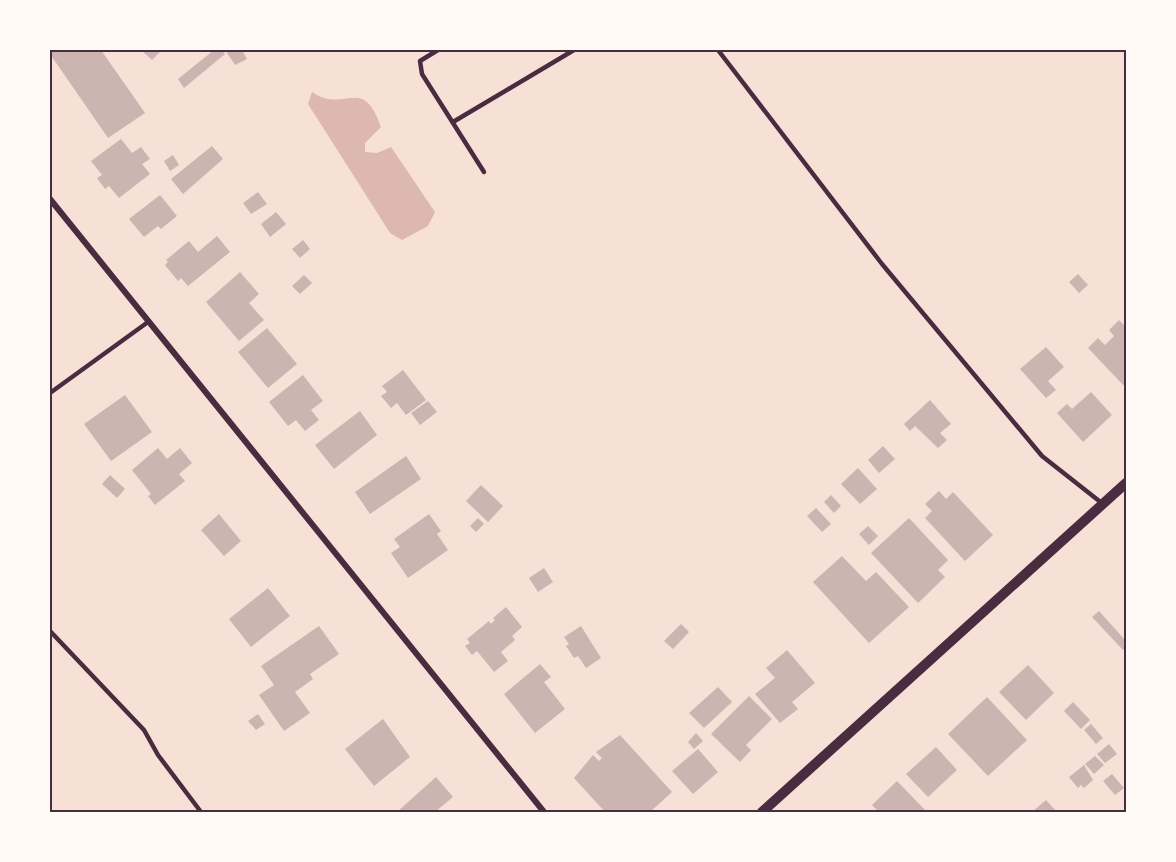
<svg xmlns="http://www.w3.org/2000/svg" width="1176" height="862" viewBox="0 0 1176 862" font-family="'Noto Sans',sans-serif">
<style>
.water{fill:#dcb8b0}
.building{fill:#ccb4b1}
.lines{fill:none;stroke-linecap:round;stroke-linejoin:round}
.service{stroke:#4a2c40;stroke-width:4.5}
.minor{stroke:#4a2c40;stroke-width:6}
.tertiary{stroke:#4a2c40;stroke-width:10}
.neatline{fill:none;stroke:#4a2c40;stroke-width:2}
</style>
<rect width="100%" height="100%" fill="#f7e1d7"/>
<path class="water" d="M312,92C345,115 362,73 381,127L365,143V152L377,153L391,147L435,212L428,226L402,240L390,233L308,104Z"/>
<g class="building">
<polygon points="50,50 101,50 145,113 108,138 50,54"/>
<polygon points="141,50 162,50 152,60"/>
<polygon points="214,50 222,50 225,54 184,88 178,79"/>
<polygon points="225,50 242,50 247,59 235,65"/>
<polygon points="121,139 132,153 141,147 150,159 142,164 150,174 119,198 109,186 105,189 97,178 102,175 91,161"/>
<polygon points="212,146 223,159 183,194 171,179"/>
<polygon points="173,155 179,165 170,171 164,161"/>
<polygon points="258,192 267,204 251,214 243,203"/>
<polygon points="160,195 177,216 161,229 158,226 144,237 129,219"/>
<polygon points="276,212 286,224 270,237 261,224"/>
<polygon points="217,236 230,252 188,286 181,278 178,281 165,265 168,262 166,260 189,241 198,252"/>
<polygon points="303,240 310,249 300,258 292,249"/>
<polygon points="240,272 259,294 249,303 264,320 239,341 206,302"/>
<polygon points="1078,274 1088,285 1079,293 1069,282"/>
<polygon points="304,275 312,283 300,294 292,286"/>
<polygon points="1119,320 1126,327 1126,388 1088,348 1098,338 1105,345 1114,336 1109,330"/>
<polygon points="267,328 297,364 268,388 238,352"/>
<polygon points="1046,347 1064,367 1048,381 1056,390 1046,398 1020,369"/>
<polygon points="403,370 426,400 406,415 397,403 391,408 381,396 387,392 382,386"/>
<polygon points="303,375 323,401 311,410 319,420 305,431 296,420 288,426 269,402"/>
<polygon points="1091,392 1112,415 1083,442 1057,413 1067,404 1072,409"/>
<polygon points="125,395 152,432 111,461 84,424"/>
<polygon points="930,400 951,424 940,433 947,440 938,448 915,426 910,431 904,424"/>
<polygon points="428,401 437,412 420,425 411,413"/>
<polygon points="360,411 377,435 334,469 315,445"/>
<polygon points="883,446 895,459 879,473 868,460"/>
<polygon points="158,448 167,459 180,448 192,463 179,474 185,481 155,505 148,496 151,494 132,470"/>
<polygon points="406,456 421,479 370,514 355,492"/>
<polygon points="858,468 877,489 860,504 841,484"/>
<polygon points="110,475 125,489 117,498 102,484"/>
<polygon points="481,485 503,506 488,522 466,501"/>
<polygon points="939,491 946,499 953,492 993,535 965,561 925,518 932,511 925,504"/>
<polygon points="831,495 841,506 834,513 824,502"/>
<polygon points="816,508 831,524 822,532 807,516"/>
<polygon points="219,514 241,541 224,556 201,530"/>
<polygon points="429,514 441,531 437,534 448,550 408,578 391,553 400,547 394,539"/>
<polygon points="478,518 484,524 476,532 470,526"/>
<polygon points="909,518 948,560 938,570 945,577 918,603 871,553"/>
<polygon points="868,526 878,536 869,545 859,534"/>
<polygon points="842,556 866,581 876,572 909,607 869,643 813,582"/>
<polygon points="544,568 553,582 538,592 529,578"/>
<polygon points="268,588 290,616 251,647 229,619"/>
<polygon points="506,607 522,627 512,636 515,640 501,652 508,661 494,672 477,651 472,655 465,646 470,643 467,639 489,621 491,624 495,620 493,618"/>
<polygon points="1099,611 1126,641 1126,647 1123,650 1092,617"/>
<polygon points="681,624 689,632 673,649 664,641"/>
<polygon points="319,626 339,654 310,674 313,679 295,692 310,713 284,731 259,695 274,685 261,666"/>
<polygon points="581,626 601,658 586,668 578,656 574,658 566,646 569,644 564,637"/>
<polygon points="787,650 815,683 792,702 798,709 780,723 755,694 775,678 766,668"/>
<polygon points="540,664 551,677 544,682 565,709 535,733 504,694"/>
<polygon points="1028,665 1054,693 1026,720 999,692"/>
<polygon points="718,687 732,702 704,728 689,713"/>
<polygon points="749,696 772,719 746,745 751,750 740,762 711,734"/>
<polygon points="987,697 1027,740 988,776 948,734"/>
<polygon points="1073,702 1090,720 1081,729 1064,711"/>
<polygon points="258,714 265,724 256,730 248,721"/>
<polygon points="383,719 410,757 374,786 345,749"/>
<polygon points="1091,724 1103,738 1096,744 1084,730"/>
<polygon points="696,733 703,741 694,749 688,742"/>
<polygon points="620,735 672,792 650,812 605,812 574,778 593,755 599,761 602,758 596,752"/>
<polygon points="1109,744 1117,754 1105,763 1097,754"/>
<polygon points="936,747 957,770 928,797 906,774"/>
<polygon points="698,749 718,772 693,794 672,771"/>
<polygon points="1095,756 1104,765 1094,774 1085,764"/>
<polygon points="1084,765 1093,780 1084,788 1081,785 1078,788 1069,777"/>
<polygon points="1112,774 1124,788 1115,795 1103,781"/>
<polygon points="436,777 453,797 435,812 397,812"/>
<polygon points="897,781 927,812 879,812 872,805"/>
<polygon points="1046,800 1056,811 1032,812"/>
</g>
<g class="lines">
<g class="service">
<polyline points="438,50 420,61 422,74 484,172"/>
<polyline points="718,50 882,264 1042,456 1103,504"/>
<polyline points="453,122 574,50"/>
<polyline points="50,393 148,322"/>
<polyline points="50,631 144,730 158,755 201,812"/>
</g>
<polyline class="minor" points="50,199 544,812"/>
<polyline class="tertiary" points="762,812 1126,483"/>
</g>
<rect width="1176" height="862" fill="none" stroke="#fffaf5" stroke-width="102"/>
<rect x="51" y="51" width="1074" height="760" class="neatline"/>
</svg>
